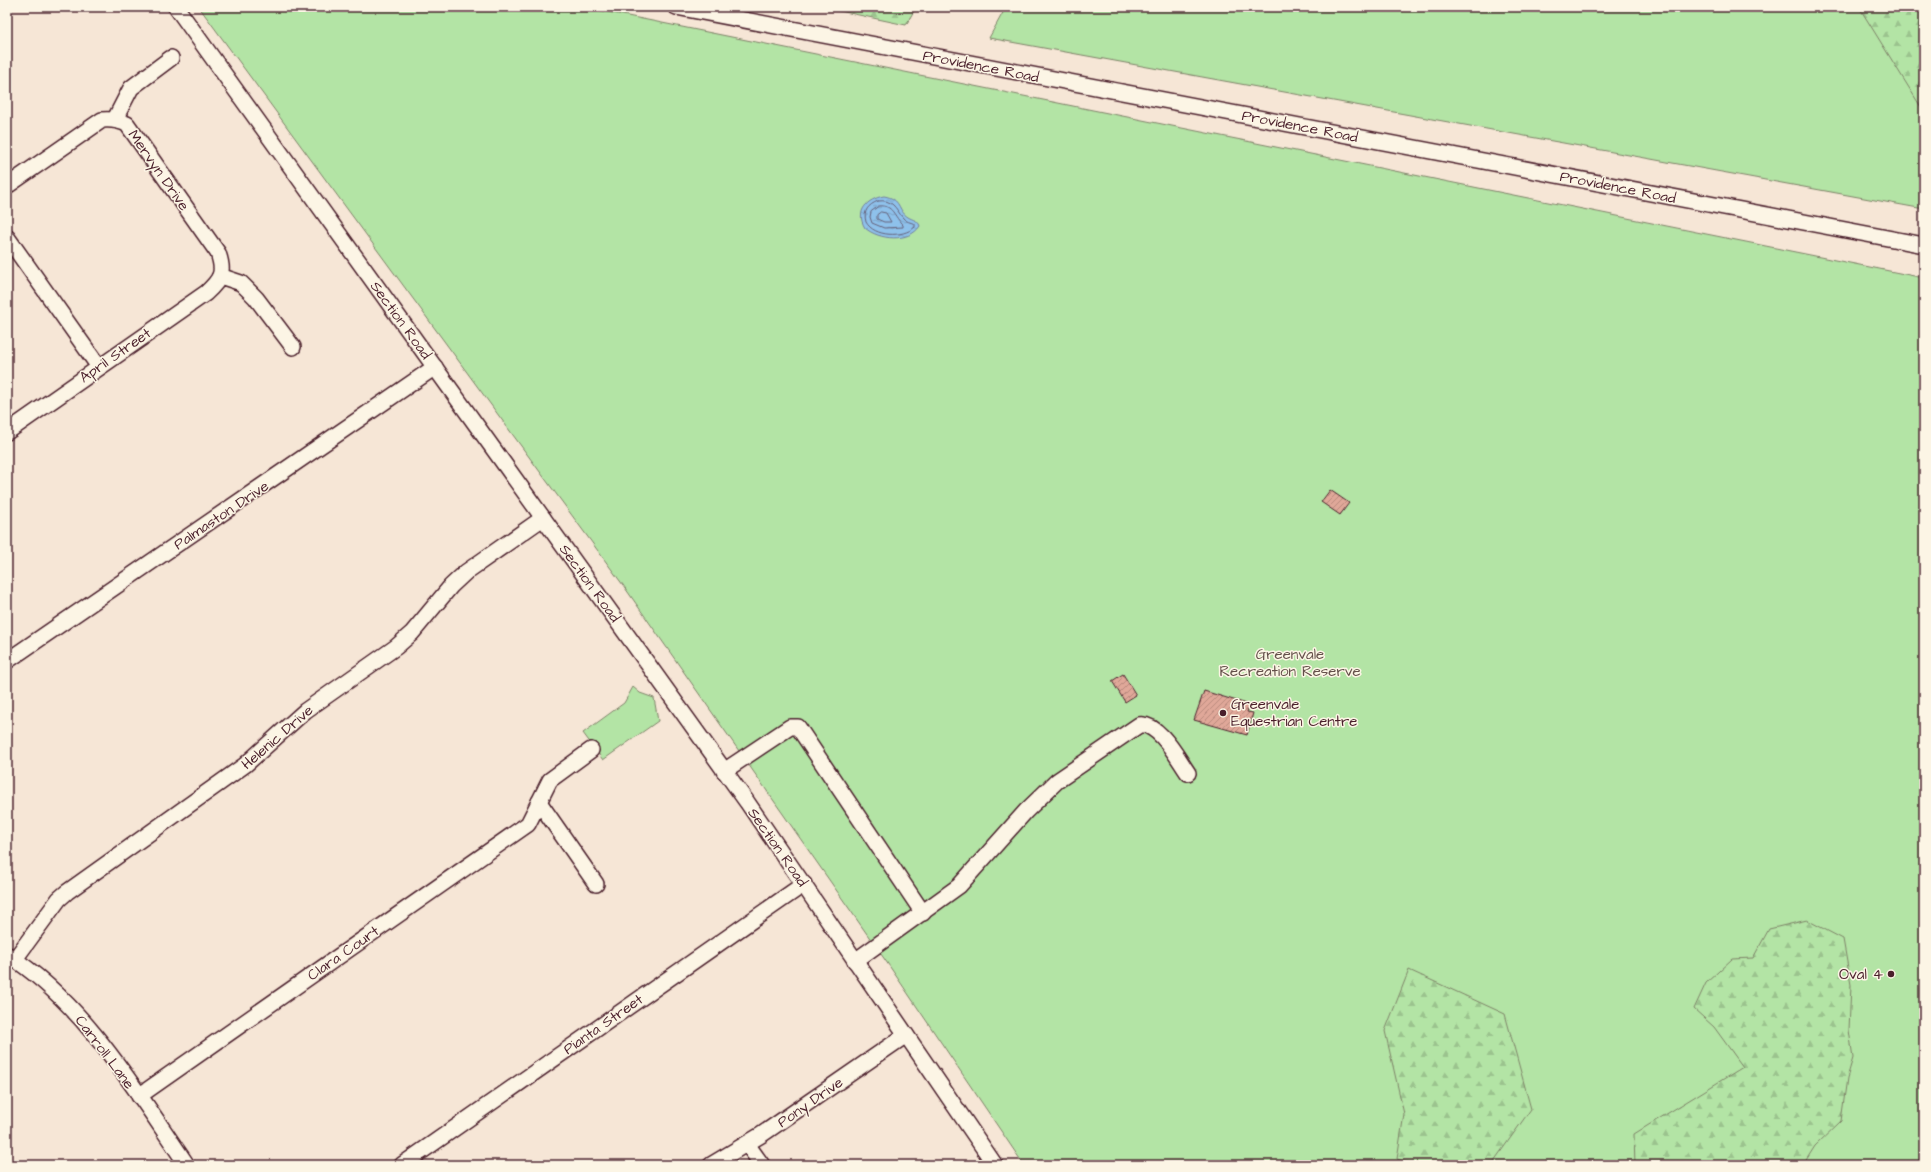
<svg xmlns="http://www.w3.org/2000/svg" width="1931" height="1172" viewBox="0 0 1931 1172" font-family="'Architects Daughter',sans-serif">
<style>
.green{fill:#b3e4a5;stroke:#7e8268}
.forest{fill:url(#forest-firs);stroke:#7e8268}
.water{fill:url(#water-ripples);stroke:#73809e}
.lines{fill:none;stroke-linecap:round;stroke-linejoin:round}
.shore{stroke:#656078;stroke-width:1}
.building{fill:url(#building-hatch);stroke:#4a1f2b}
.minor-casing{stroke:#4a1f2b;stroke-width:18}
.minor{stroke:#fcf5e5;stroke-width:15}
.poi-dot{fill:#4a1f2b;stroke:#fcf5e5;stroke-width:1.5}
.labels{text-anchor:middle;stroke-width:3;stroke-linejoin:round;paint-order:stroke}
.street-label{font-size:15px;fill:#4a1f2b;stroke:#fcf5e5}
.park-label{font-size:15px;fill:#64504a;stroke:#fcf5e5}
.poi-label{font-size:15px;fill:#4a1f2b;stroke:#fcf5e5;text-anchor:start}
</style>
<defs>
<pattern id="forest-firs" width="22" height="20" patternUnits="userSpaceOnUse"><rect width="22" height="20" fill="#b3e4a5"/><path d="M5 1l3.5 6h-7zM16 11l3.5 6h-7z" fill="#9bc38e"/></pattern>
<pattern id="water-ripples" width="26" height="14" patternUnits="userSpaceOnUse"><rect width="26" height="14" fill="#8ec1eb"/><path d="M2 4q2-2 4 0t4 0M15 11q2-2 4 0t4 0" fill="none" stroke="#7ca5ca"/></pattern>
<pattern id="building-hatch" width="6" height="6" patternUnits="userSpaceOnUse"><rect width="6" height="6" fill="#e0a899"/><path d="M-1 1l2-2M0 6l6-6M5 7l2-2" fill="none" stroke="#b8887d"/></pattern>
</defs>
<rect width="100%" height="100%" fill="#f6e6d6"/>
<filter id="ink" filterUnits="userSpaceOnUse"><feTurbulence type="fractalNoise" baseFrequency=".025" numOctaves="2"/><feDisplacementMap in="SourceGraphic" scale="8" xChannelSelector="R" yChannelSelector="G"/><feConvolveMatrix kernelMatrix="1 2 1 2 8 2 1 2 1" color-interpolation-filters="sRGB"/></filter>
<g filter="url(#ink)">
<g class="green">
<polygon points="199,7 583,7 1924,278 1924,1165 1024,1165 890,967 623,585"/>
<polygon points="1006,7 1924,7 1924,209 989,38"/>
<polygon points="633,687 640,693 654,698 658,721 603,760 583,733 624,703"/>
</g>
<g class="forest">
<polygon points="821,7 916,7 906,25"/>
<polygon points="1859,7 1924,7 1924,112"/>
<polygon points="1807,920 1843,939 1851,985 1849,1030 1853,1058 1847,1078 1841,1121 1815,1146 1803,1165 1635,1165 1634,1134 1743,1067 1714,1027 1694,1009 1706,983 1732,959 1753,958 1769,929"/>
<path d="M1409,970L1505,1014L1531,1109L1494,1161C1463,1165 1427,1170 1397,1159L1404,1114L1385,1031Z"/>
</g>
<path class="water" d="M884,196C902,199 897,210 908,217C913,220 918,220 920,226C909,243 879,240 865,228C855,211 867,199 884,196Z"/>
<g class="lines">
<g class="shore">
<path d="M878,201C893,199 895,208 903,218C906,222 911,222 915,224V227C903,238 874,237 866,222C863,211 868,205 878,201Z"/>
<path d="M879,206C893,204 894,217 903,225V227L884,228L872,223L870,217L871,212Z"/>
<polygon points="881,212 886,213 891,222 884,222 877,219 877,215"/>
</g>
</g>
<g class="building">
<polygon points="1330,490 1349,503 1340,515 1321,502"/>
<polygon points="1123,674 1136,695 1125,702 1112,681"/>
<polygon points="1204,691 1250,705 1247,712 1253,713 1247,735 1194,720"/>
</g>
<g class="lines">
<defs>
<g id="minor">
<polyline points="176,7 747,802 995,1165"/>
<polyline points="676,7 1924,245"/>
<polyline points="115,119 131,88 171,58"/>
<path d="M7,186L102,120C112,119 118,120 127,124L218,253C225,273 221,279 206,293L7,432"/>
<polyline points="7,237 99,367"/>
<polyline points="220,276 241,283 256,298 293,347"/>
<polyline points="7,661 435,367"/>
<polyline points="724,771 790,727 798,727 923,913"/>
<polyline points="539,802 596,884"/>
<path d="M8,955C84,1003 137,1092 187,1165"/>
<polyline points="15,959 59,899 67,892 245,765 305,711 396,647 412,633 451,586 466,572 543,518"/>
<path d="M855,961L959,886L1026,811L1057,781L1139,725C1159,722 1178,759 1188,773"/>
<polyline points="139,1096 528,824 550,780 591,750"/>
<polyline points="747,1144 762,1165"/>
<polyline points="402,1165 804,884"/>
<polyline points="711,1165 761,1135 906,1035"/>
</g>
</defs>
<use href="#minor" class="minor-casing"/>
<use href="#minor" class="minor"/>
</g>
</g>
<g class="poi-dot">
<circle cx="1223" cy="713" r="4"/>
<circle cx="1891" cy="974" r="4"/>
</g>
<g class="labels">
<g class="street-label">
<text transform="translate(981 66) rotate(11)" y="5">Providence Road</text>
<text transform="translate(1300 126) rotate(11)" y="5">Providence Road</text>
<text transform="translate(159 170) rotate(55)" y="5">Mervyn Drive</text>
<text transform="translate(1618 187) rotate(11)" y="5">Providence Road</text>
<text transform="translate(401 320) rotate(54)" y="5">Section Road</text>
<text transform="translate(115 355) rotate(-35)" y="5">April Street</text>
<text transform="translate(221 515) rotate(-34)" y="5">Palmaston Drive</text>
<text transform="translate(590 583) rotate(54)" y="5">Section Road</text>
<text transform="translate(277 737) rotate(-41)" y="5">Helenic Drive</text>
<text transform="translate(778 847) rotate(55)" y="5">Section Road</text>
<text transform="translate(343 953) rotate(-35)" y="5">Clara Court</text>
<text transform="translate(603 1024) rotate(-35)" y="5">Pianta Street</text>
<text transform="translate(105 1052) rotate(53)" y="5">Carroll Lane</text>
<text transform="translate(810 1102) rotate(-35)" y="5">Pony Drive</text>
</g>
<g class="park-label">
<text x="1290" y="659">Greenvale<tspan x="1290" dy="17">Recreation Reserve</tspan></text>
</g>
<g class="poi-label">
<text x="1231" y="709">Greenvale<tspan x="1231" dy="17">Equestrian Centre</tspan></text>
<text x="1883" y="979" text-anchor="end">Oval 4</text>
</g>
</g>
<rect width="1931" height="1172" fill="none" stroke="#fcf5e5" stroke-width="24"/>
<rect x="12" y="12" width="1907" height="1148" fill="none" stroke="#4a1f2b" stroke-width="1.5" filter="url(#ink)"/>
</svg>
